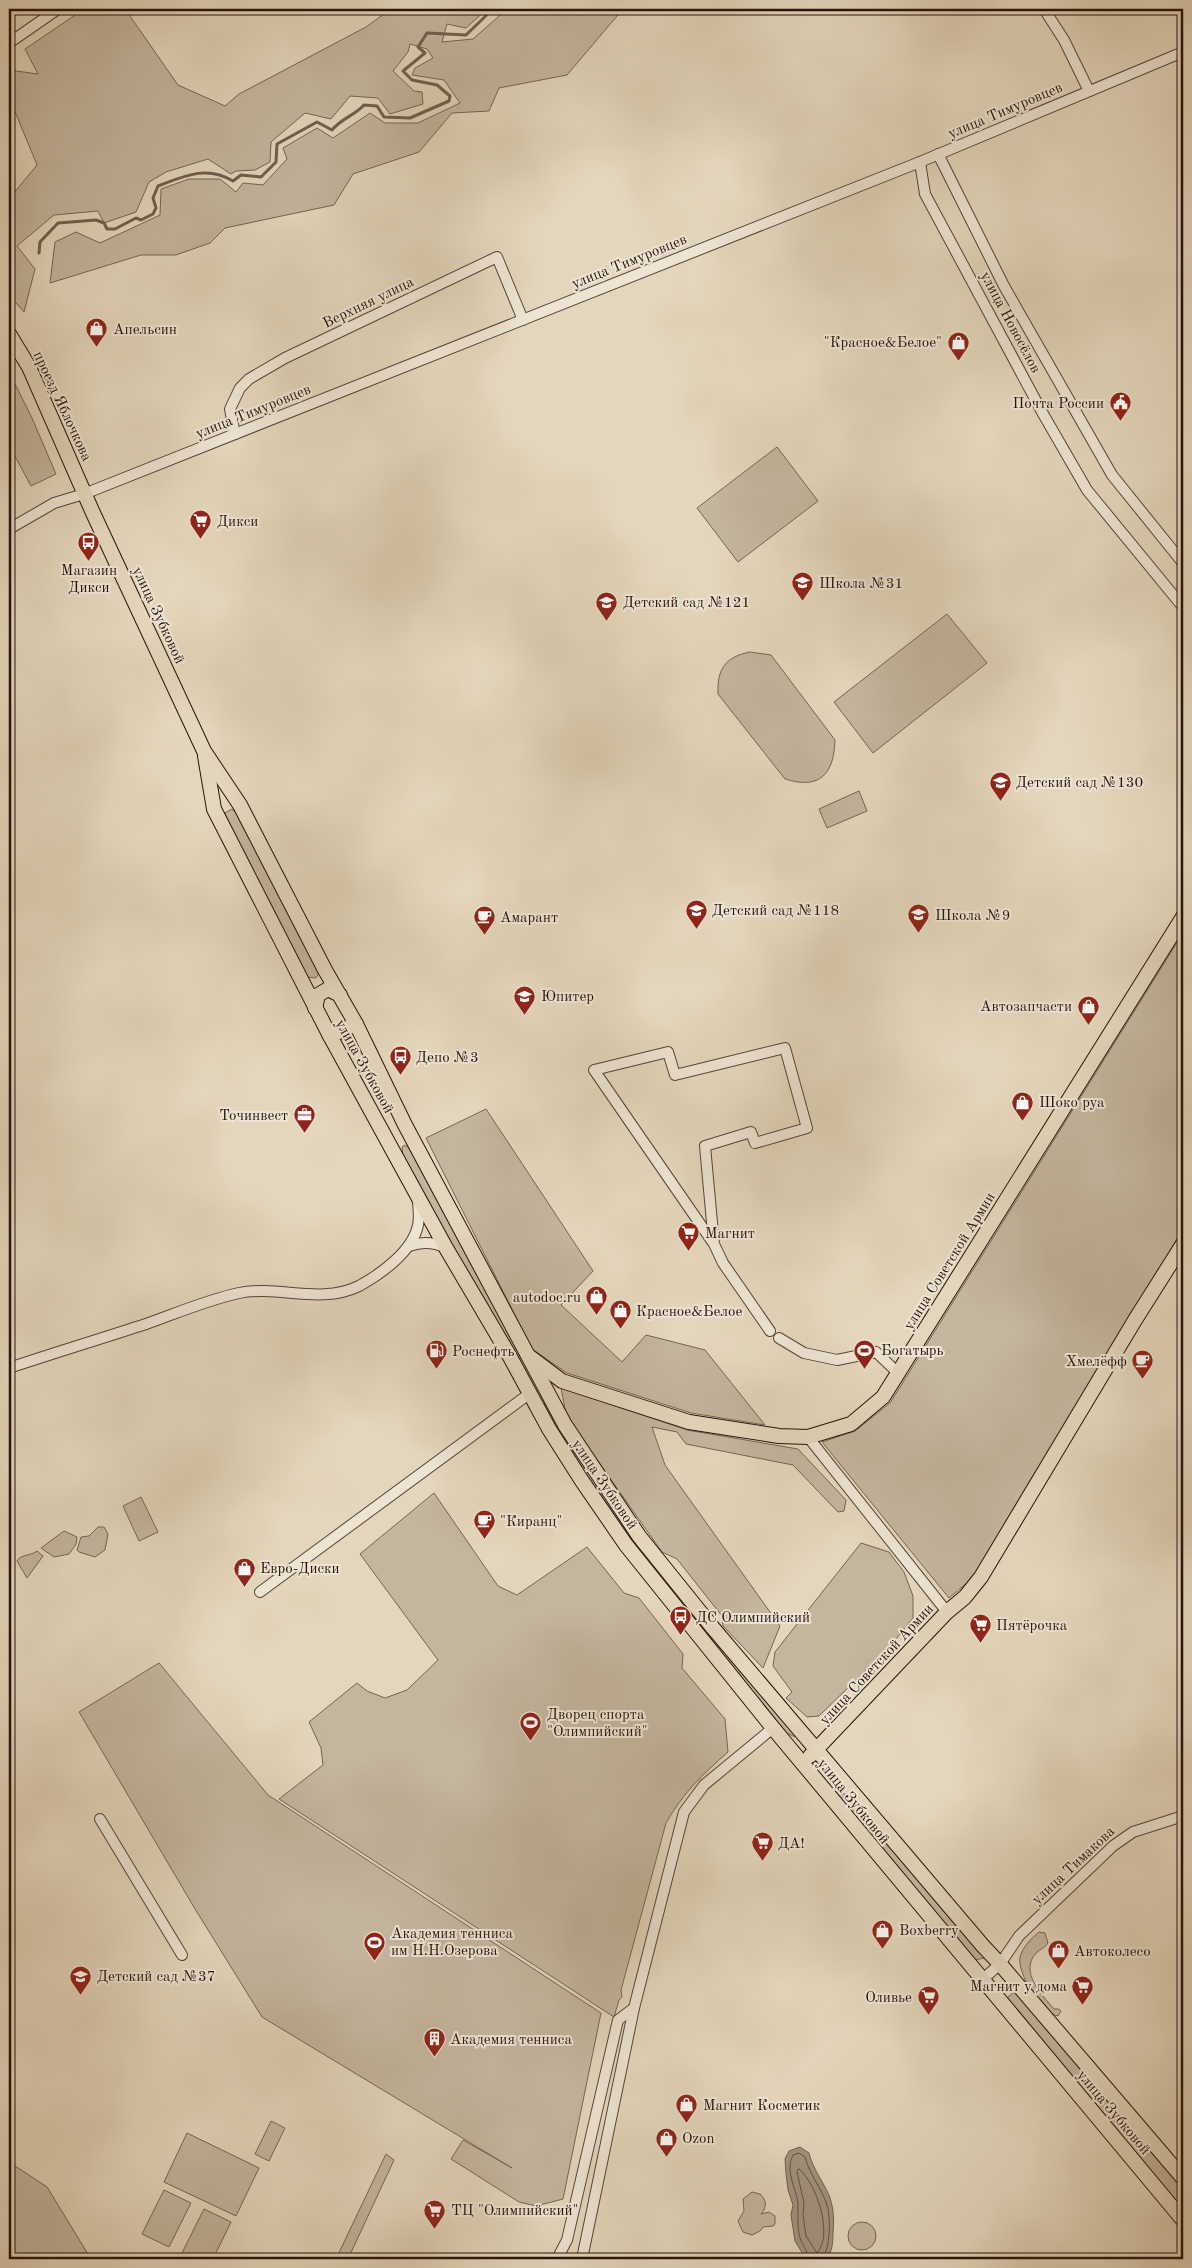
<svg xmlns="http://www.w3.org/2000/svg" width="1192" height="2268" viewBox="0 0 1192 2268" font-family="'Old Standard TT',serif">
<style>
.green{fill:#c4b59e;stroke:#756454}
.water{fill:#a3937f;stroke:#715f50}
.lines{fill:none;stroke-linecap:round;stroke-linejoin:round}
.shore{stroke:#645244;stroke-width:1}
.stream{stroke:#715f50;stroke-width:3}
.minor-casing{stroke:#564336;stroke-width:12}
.major-casing{stroke:#26120a;stroke-width:16}
.minor{stroke:#ede4d3;stroke-width:10}
.major{stroke:#e4d6bc;stroke-width:14}
.labels{text-anchor:middle;stroke-width:4;stroke-linejoin:round;paint-order:stroke}
.street-label{font-size:15px;fill:#26120a;stroke:#ede4d3}
.poi-label{font-size:15px;fill:#26120a;stroke:#ede4d3;text-anchor:start}
</style>
<rect width="100%" height="100%" fill="#e4d6bc"/>
<filter id="stains"><feTurbulence type="fractalNoise" baseFrequency=".004" numOctaves="4"/><feColorMatrix values="0 0 0 0 .2 0 0 0 0 .09 0 0 0 0 .02 0 0 0 .5 -.17"/></filter>
<radialGradient id="worn" r=".72"><stop offset=".6" stop-color="#630" stop-opacity="0"/><stop offset="1" stop-color="#630" stop-opacity=".3"/></radialGradient>
<g class="green">
<polygon points="84,9 125,9 178,85 225,106 239,94 366,27 391,9 487,9 466,28 447,24 442,42 473,39 507,9 623,9 567,75 499,88 489,111 452,113 419,152 353,174 334,205 225,228 210,243 176,255 141,255 50,283 55,242 76,232 100,243 160,215 161,189 189,179 220,179 236,192 243,183 263,185 287,159 283,148 317,128 333,138 370,113 385,123 418,123 460,103 444,80 412,75 415,68 433,58 427,49 410,44 408,52 393,71 414,91 422,92 423,104 390,114 378,98 350,96 331,119 305,113 271,142 270,162 255,170 236,171 231,174 208,159 166,172 149,182 136,212 104,223 98,211 54,215 17,246 35,269 24,312 9,295 9,199 37,165 9,97 9,70 38,74 25,49"/>
<polygon points="9,372 32,418 56,474 31,486 9,445"/>
<polygon points="777,447 818,501 738,562 697,508"/>
<polygon points="947,614 987,663 873,753 834,702"/>
<path d="M750,652L771,655L835,740C834,774 820,790 785,779L718,694C717,669 725,657 750,652Z"/>
<polygon points="859,791 867,811 827,828 819,809"/>
<polygon points="232,809 238,815 320,970 316,978 307,977 227,820 225,813"/>
<polygon points="1183,933 1183,1229 974,1577 949,1598 822,1442 855,1431 890,1403"/>
<polygon points="486,1109 593,1271 561,1305 622,1362 646,1335 705,1350 765,1425 691,1413 567,1373 532,1349 426,1138"/>
<polygon points="405,1145 411,1150 522,1359 515,1357 403,1157 402,1147"/>
<polygon points="561,1388 687,1430 798,1449 846,1500 844,1511 838,1512 793,1465 686,1444 677,1432 652,1427 665,1465 780,1626 763,1668 723,1626 722,1616 677,1559 662,1552 590,1450 566,1414"/>
<polygon points="545,1403 559,1424 796,1735 795,1737 787,1733 625,1535 553,1427 544,1405"/>
<path d="M434,1493L498,1586L517,1595L587,1547L624,1593L639,1598L683,1654L682,1668L725,1719L728,1752C702,1775 683,1793 666,1823L621,1990L622,1997L619,2000L614,2017L279,1799L323,1765L321,1748L309,1722L357,1683L367,1691L385,1698L407,1690L438,1660L360,1554Z"/>
<polygon points="141,1497 158,1532 139,1541 123,1506"/>
<polygon points="98,1527 104,1527 108,1534 105,1550 95,1557 79,1552 77,1550 81,1537 89,1536"/>
<polygon points="64,1531 77,1537 76,1544 69,1554 54,1557 41,1548"/>
<polygon points="861,1543 889,1552 904,1572 913,1596 913,1618 888,1649 819,1716 807,1717 786,1698 792,1692 773,1666 775,1652"/>
<path d="M37,1551L43,1556L27,1578L17,1561C21,1554 31,1556 37,1551Z"/>
<polygon points="159,1663 268,1795 601,2013 563,2199 536,2206 519,2202 451,2159 463,2140 512,2168 262,2017 195,1909 79,1712"/>
<polygon points="837,1787 840,1788 983,1954 984,1958 975,1960 970,1955 835,1791"/>
<path d="M1039,1932L1045,1933L1048,1943C1045,1948 1040,1949 1036,1953C1019,1972 1042,1995 1054,2009H1059L1061,2011L1058,2016C1041,2013 1017,1973 1020,1957C1023,1946 1031,1939 1039,1932Z"/>
<polygon points="1014,1992 1019,1993 1183,2186 1183,2213 1007,1998"/>
<polygon points="271,2121 285,2128 269,2161 255,2154"/>
<polygon points="187,2133 259,2168 236,2216 164,2182"/>
<polygon points="386,2154 394,2160 348,2259 336,2259"/>
<polygon points="9,2162 47,2187 91,2259 9,2259"/>
<polygon points="164,2190 191,2203 169,2247 142,2234"/>
<path d="M752,2192L760,2194C767,2200 767,2208 761,2214L769,2212L775,2216V2224L773,2226L763,2227L760,2231L752,2235L743,2232L738,2221L744,2211L743,2199Z"/>
<polygon points="204,2209 231,2222 213,2259 195,2259 182,2253"/>
<circle cx="862" cy="2236" r="14"/>
</g>
<path class="water" d="M800,2147L809,2153C813,2170 824,2182 830,2198C834,2210 834,2221 833,2233C833,2243 832,2251 827,2259H806L795,2241L791,2215L793,2205L788,2190L786,2173L785,2159L789,2151Z"/>
<g class="lines">
<g class="shore">
<path d="M799,2169C816,2182 834,2235 817,2253L806,2236L803,2215L804,2203L797,2172Z"/>
<path d="M809,2259C808,2251 802,2245 800,2238C797,2227 798,2216 798,2206C798,2190 784,2173 793,2155L799,2153L805,2157C810,2178 828,2194 829,2217C830,2227 829,2239 827,2248C826,2252 824,2255 823,2259"/>
</g>
<path class="stream" d="M39,253L40,242L58,223L96,220L104,223L107,229H115L136,218L141,220L153,214L156,208L153,198L158,186C184,176 207,165 233,181L241,175L261,177L276,162L277,144L317,122L332,130C342,118 354,116 364,105L377,106L384,117L410,118L449,101L450,96L437,85L412,80L403,71L425,53L418,47L427,33L466,35L493,9"/>
<defs>
<g id="minor">
<polyline points="1044,9 1064,40 1089,91"/>
<polyline points="9,43 58,9"/>
<polyline points="938,154 1004,286 1112,475 1183,563"/>
<polyline points="920,162 925,194 1042,412 1087,490 1183,607"/>
<polyline points="235,434 230,409 240,388 249,379 285,358 497,257 523,320"/>
<polyline points="9,529 54,503 84,494 920,162 1183,52"/>
<polyline points="714,1244 705,1146 751,1132 755,1143 807,1128 785,1048 675,1075 668,1052 594,1070 714,1244 723,1263 770,1331"/>
<path d="M409,1246C423,1241 434,1242 446,1248"/>
<polyline points="779,1338 804,1353 837,1360 876,1352 898,1373"/>
<path d="M9,1368C54,1353 100,1339 146,1324C177,1313 207,1300 239,1293C279,1285 320,1305 359,1286C381,1274 413,1251 418,1225C420,1217 418,1207 418,1199"/>
<polyline points="808,1437 947,1612"/>
<polyline points="260,1592 529,1394"/>
<polyline points="100,1819 182,1955"/>
<polyline points="982,1980 1000,1964 1019,1936 1113,1846 1133,1832 1183,1816"/>
<polyline points="557,2259 567,2240 618,2020 634,2008"/>
<polyline points="582,2259 634,2008 684,1812 704,1785 773,1728"/>
</g>
<g id="major">
<polyline points="9,334 29,367 93,513 204,751 240,805 325,970 356,1024 405,1125 565,1425 639,1536 713,1628 983,1946 1000,1964 1183,2178"/>
<polyline points="205,756 214,809 330,1036 446,1248 509,1355 549,1429 582,1481 626,1545 773,1728 1183,2220"/>
<polyline points="315,1008 318,995 328,989 340,995"/>
<polyline points="330,1036 356,1024"/>
<polyline points="530,1357 562,1381 689,1422 779,1436 808,1437 851,1424 883,1397 1183,917"/>
<polyline points="810,1756 947,1612 965,1597 981,1577 1135,1320 1183,1244"/>
</g>
</defs>
<use href="#minor" class="minor-casing"/>
<use href="#major" class="major-casing"/>
<use href="#minor" class="minor"/>
<use href="#major" class="major"/>
</g>
<defs>
<symbol id="shop-pin" viewBox="-11 -11 22 30"><path d="M0 17L-7.5 6A9.5 9.5 0 1 1 7.5 6Z" fill="#8f2418" stroke="#ede4d3"/><path d="M-5-2.5h2.3a2.7 3.5 0 0 1 5.4 0H5L5.5 6h-11ZM-1.5-2.5h3a1.5 2.3 0 0 0-3 0Z" fill="#fff"/></symbol>
<symbol id="civic-pin" viewBox="-11 -11 22 30"><path d="M0 17L-7.5 6A9.5 9.5 0 1 1 7.5 6Z" fill="#8f2418" stroke="#ede4d3"/><path d="M-.6-6.5H3V-4.5H.6V-3L4-1V1h2V6H-6V1h2V-1L-.6-3ZM-1.2 2.5V6h2.4V2.5Z" fill="#fff"/></symbol>
<symbol id="supermarket-pin" viewBox="-11 -11 22 30"><path d="M0 17L-7.5 6A9.5 9.5 0 1 1 7.5 6Z" fill="#8f2418" stroke="#ede4d3"/><path d="M-6-5.5h2.5l.6 2H6L4.5 2H-2.5L-4.4-4H-6ZM-1.5 3.2a1.3 1.3 0 1 0 .1 0ZM3 3.2a1.3 1.3 0 1 0 .1 0Z" fill="#fff"/></symbol>
<symbol id="bus-pin" viewBox="-11 -11 22 30"><path d="M0 17L-7.5 6A9.5 9.5 0 1 1 7.5 6Z" fill="#8f2418" stroke="#ede4d3"/><path d="M-5-6H5V4H4V6H2V4H-2V6H-4V4H-5ZM-3.5-4V0h7V-4ZM-3.5 1.2v1.5H-2V1.2ZM2 1.2v1.5H3.5V1.2Z" fill="#fff"/></symbol>
<symbol id="school-pin" viewBox="-11 -11 22 30"><path d="M0 17L-7.5 6A9.5 9.5 0 1 1 7.5 6Z" fill="#8f2418" stroke="#ede4d3"/><path d="M0-5L7-2L0 1L-7-2ZM-4 1L0 2.5L4 1V4Q0 6-4 4Z" fill="#fff"/></symbol>
<symbol id="cafe-pin" viewBox="-11 -11 22 30"><path d="M0 17L-7.5 6A9.5 9.5 0 1 1 7.5 6Z" fill="#8f2418" stroke="#ede4d3"/><path d="M-5.5-4.5H6V0H3Q3 3.5 0 3.5H-2.5Q-5.5 3.5-5.5 0ZM3-3.2v2h1.7v-2ZM-6 4.5H4V6H-6Z" fill="#fff"/></symbol>
<symbol id="office-pin" viewBox="-11 -11 22 30"><path d="M0 17L-7.5 6A9.5 9.5 0 1 1 7.5 6Z" fill="#8f2418" stroke="#ede4d3"/><path d="M-6-3h4V-5.5h4V-3h4V5H-6ZM-1-4.5V-3h2v-1.5ZM-6 0V1H6V0Z" fill="#fff"/></symbol>
<symbol id="stadium-pin" viewBox="-11 -11 22 30"><path d="M0 17L-7.5 6A9.5 9.5 0 1 1 7.5 6Z" fill="#8f2418" stroke="#ede4d3"/><path d="M0-5a6.5 5 0 1 0 0 10a6.5 5 0 1 0 0-10ZM-3.5-1.8h7v3.6h-7Z" fill="#fff"/></symbol>
<symbol id="fuel-pin" viewBox="-11 -11 22 30"><path d="M0 17L-7.5 6A9.5 9.5 0 1 1 7.5 6Z" fill="#8f2418" stroke="#ede4d3"/><path d="M-5.5-6h7V0h2V4h1.3V-2.5L3-4.5l.8-.8L6-3V5H2.5V1h-1V6h-7ZM-4.2-4.7v3.2H.2V-4.7Z" fill="#fff"/></symbol>
<symbol id="building-pin" viewBox="-11 -11 22 30"><path d="M0 17L-7.5 6A9.5 9.5 0 1 1 7.5 6Z" fill="#8f2418" stroke="#ede4d3"/><path d="M-4-6H4V6H1V3H-1V6H-4ZM-2.5-4.3h1.7v1.8h-1.7ZM.8-4.3h1.7v1.8H.8ZM-2.5-1h1.7V.8h-1.7ZM.8-1h1.7V.8H.8Z" fill="#fff"/></symbol>
</defs>
<g fill-rule="evenodd">
<use href="#shop-pin" x="84" y="316" width="25" height="34"/>
<use href="#shop-pin" x="946" y="330" width="25" height="34"/>
<use href="#civic-pin" x="1108" y="390" width="25" height="34"/>
<use href="#supermarket-pin" x="188" y="508" width="25" height="34"/>
<use href="#bus-pin" x="76" y="530" width="25" height="34"/>
<use href="#school-pin" x="790" y="570" width="25" height="34"/>
<use href="#school-pin" x="594" y="590" width="25" height="34"/>
<use href="#school-pin" x="988" y="770" width="25" height="34"/>
<use href="#school-pin" x="684" y="898" width="25" height="34"/>
<use href="#school-pin" x="906" y="902" width="25" height="34"/>
<use href="#cafe-pin" x="472" y="904" width="25" height="34"/>
<use href="#school-pin" x="512" y="984" width="25" height="34"/>
<use href="#shop-pin" x="1076" y="994" width="25" height="34"/>
<use href="#bus-pin" x="388" y="1044" width="25" height="34"/>
<use href="#shop-pin" x="1010" y="1090" width="25" height="34"/>
<use href="#office-pin" x="292" y="1102" width="25" height="34"/>
<use href="#supermarket-pin" x="676" y="1220" width="25" height="34"/>
<use href="#shop-pin" x="584" y="1284" width="25" height="34"/>
<use href="#shop-pin" x="608" y="1298" width="25" height="34"/>
<use href="#stadium-pin" x="852" y="1338" width="25" height="34"/>
<use href="#fuel-pin" x="424" y="1338" width="25" height="34"/>
<use href="#cafe-pin" x="1130" y="1348" width="25" height="34"/>
<use href="#cafe-pin" x="472" y="1508" width="25" height="34"/>
<use href="#shop-pin" x="232" y="1556" width="25" height="34"/>
<use href="#bus-pin" x="668" y="1604" width="25" height="34"/>
<use href="#supermarket-pin" x="968" y="1612" width="25" height="34"/>
<use href="#stadium-pin" x="518" y="1710" width="25" height="34"/>
<use href="#supermarket-pin" x="750" y="1830" width="25" height="34"/>
<use href="#shop-pin" x="870" y="1918" width="25" height="34"/>
<use href="#stadium-pin" x="362" y="1930" width="25" height="34"/>
<use href="#shop-pin" x="1046" y="1938" width="25" height="34"/>
<use href="#school-pin" x="68" y="1964" width="25" height="34"/>
<use href="#supermarket-pin" x="1070" y="1974" width="25" height="34"/>
<use href="#supermarket-pin" x="916" y="1984" width="25" height="34"/>
<use href="#building-pin" x="422" y="2026" width="25" height="34"/>
<use href="#shop-pin" x="674" y="2092" width="25" height="34"/>
<use href="#shop-pin" x="654" y="2126" width="25" height="34"/>
<use href="#supermarket-pin" x="422" y="2198" width="25" height="34"/>
</g>
<g class="labels">
<g class="street-label">
<text transform="translate(1005 110) rotate(-23)" y="5">улица Тимуровцев</text>
<text transform="translate(629 261) rotate(-22)" y="5">улица Тимуровцев</text>
<text transform="translate(368 302) rotate(-26)" y="5">Верхняя улица</text>
<text transform="translate(1011 322) rotate(62)" y="5">улица Новосёлов</text>
<text transform="translate(63 406) rotate(65)" y="5">проезд Яблочкова</text>
<text transform="translate(253 411) rotate(-22)" y="5">улица Тимуровцев</text>
<text transform="translate(159 615) rotate(65)" y="5">улица Зубковой</text>
<text transform="translate(365 1066) rotate(61)" y="5">улица Зубковой</text>
<text transform="translate(949 1261) rotate(-58)" y="5">улица Советской Армии</text>
<text transform="translate(605 1484) rotate(56)" y="5">улица Зубковой</text>
<text transform="translate(876 1664) rotate(-47)" y="5">улица Советской Армии</text>
<text transform="translate(854 1801) rotate(51)" y="5">улица Зубковой</text>
<text transform="translate(1073 1865) rotate(-43)" y="5">улица Тимакова</text>
<text transform="translate(1114 2112) rotate(50)" y="5">улица Зубковой</text>
</g>
<g class="poi-label">
<text x="113" y="334">Апельсин</text>
<text x="942" y="347" text-anchor="end">"Красное&amp;Белое"</text>
<text x="1104" y="408" text-anchor="end">Почта России</text>
<text x="217" y="526">Дикси</text>
<text x="89" y="575" text-anchor="middle">Магазин<tspan x="89" dy="17">Дикси</tspan></text>
<text x="819" y="588">Школа №31</text>
<text x="623" y="607">Детский сад №121</text>
<text x="1016" y="787">Детский сад №130</text>
<text x="712" y="915">Детский сад №118</text>
<text x="935" y="920">Школа №9</text>
<text x="500" y="922">Амарант</text>
<text x="541" y="1001">Юпитер</text>
<text x="1072" y="1011" text-anchor="end">Автозапчасти</text>
<text x="416" y="1062">Депо №3</text>
<text x="1039" y="1107">Шоко руа</text>
<text x="288" y="1120" text-anchor="end">Точинвест</text>
<text x="705" y="1238">Магнит</text>
<text x="581" y="1302" text-anchor="end">autodoc.ru</text>
<text x="636" y="1316">Красное&amp;Белое</text>
<text x="881" y="1355">Богатырь</text>
<text x="452" y="1356">Роснефть</text>
<text x="1127" y="1366" text-anchor="end">Хмелёфф</text>
<text x="500" y="1526">"Киранц"</text>
<text x="260" y="1573">Евро-Диски</text>
<text x="696" y="1622">ДС Олимпийский</text>
<text x="996" y="1630">Пятёрочка</text>
<text x="547" y="1719">Дворец спорта<tspan x="547" dy="17">"Олимпийский"</tspan></text>
<text x="778" y="1848">ДА!</text>
<text x="899" y="1935">Boxberry</text>
<text x="391" y="1938">Академия тенниса<tspan x="391" dy="17">им Н.Н.Озерова</tspan></text>
<text x="1074" y="1956">Автоколесо</text>
<text x="97" y="1981">Детский сад №37</text>
<text x="1067" y="1991" text-anchor="end">Магнит у дома</text>
<text x="912" y="2002" text-anchor="end">Оливье</text>
<text x="450" y="2044">Академия тенниса</text>
<text x="703" y="2110">Магнит Косметик</text>
<text x="682" y="2143">Ozon</text>
<text x="451" y="2215">ТЦ "Олимпийский"</text>
</g>
</g>
<rect width="1192" height="2268" fill="none" stroke="#e4d6bc" stroke-width="30"/>
<rect x="10" y="10" width="1172" height="2248" fill="none" stroke="#26120a" stroke-width="2.5"/>
<rect x="15" y="15" width="1162" height="2238" fill="none" stroke="#26120a"/>
<rect width="100%" height="100%" filter="url(#stains)"/>
<rect width="100%" height="100%" fill="url(#worn)"/>
</svg>
